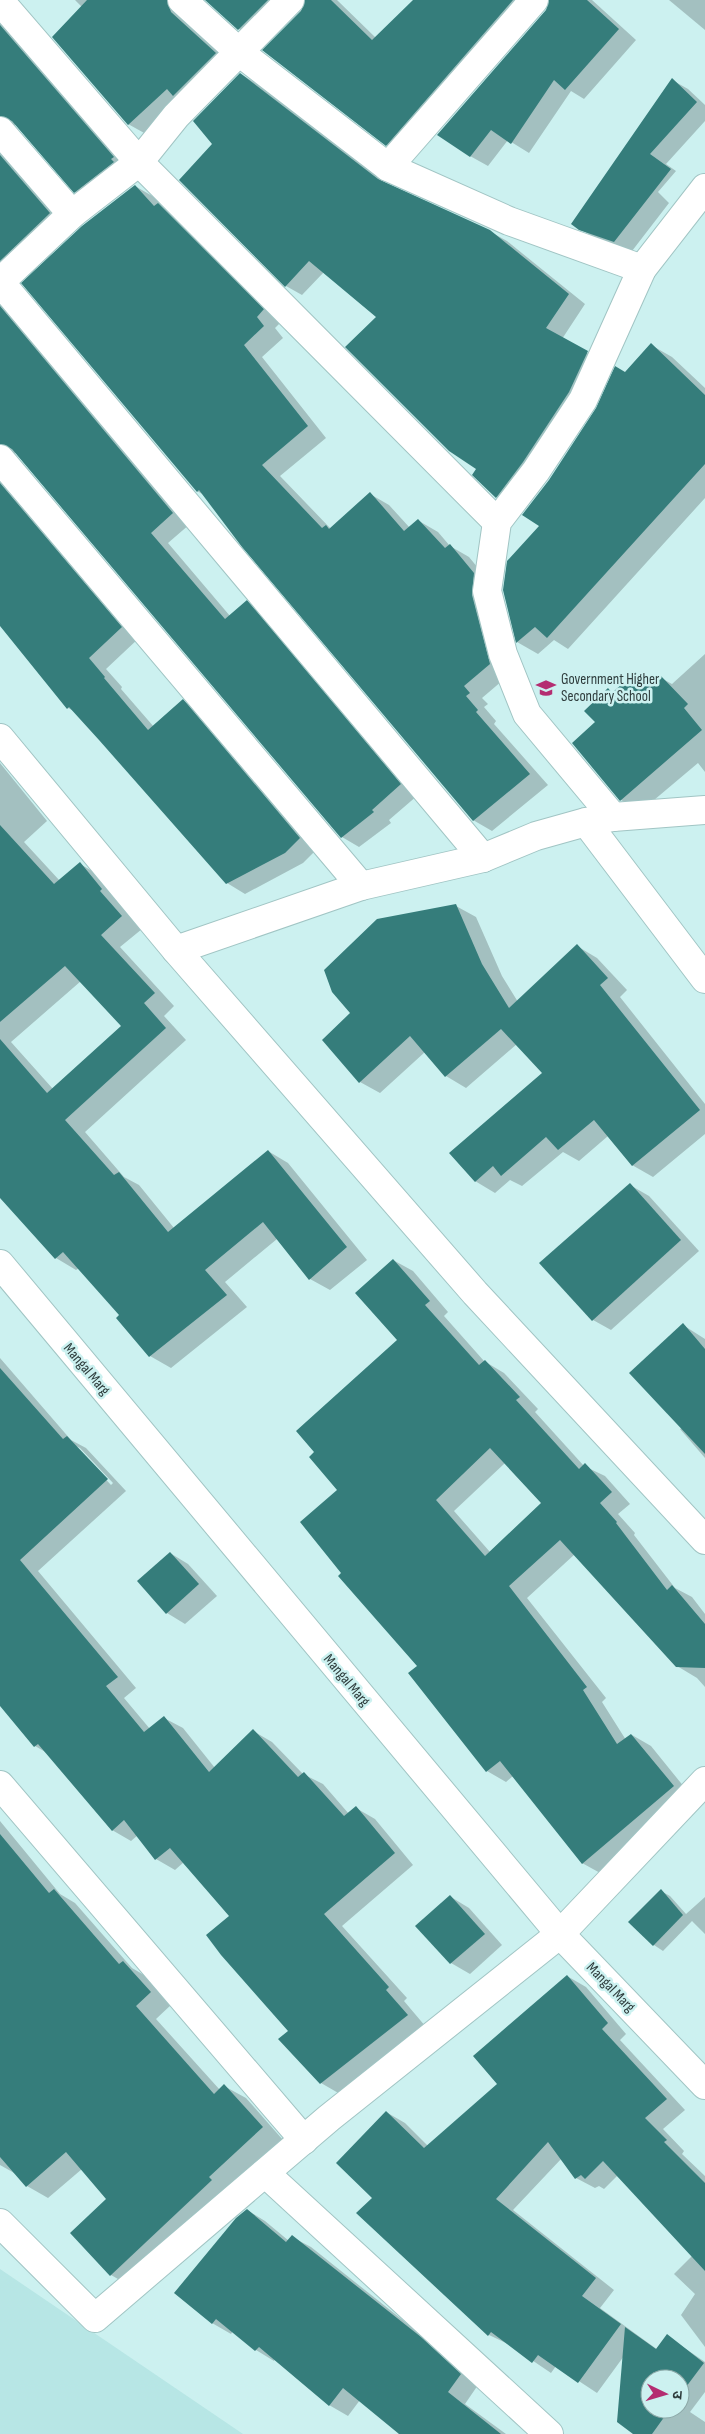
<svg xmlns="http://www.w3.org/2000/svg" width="705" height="2434" viewBox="0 0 705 2434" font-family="'Sofia Sans Condensed','Noto Sans Devanagari',sans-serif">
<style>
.built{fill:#b7e6e5}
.shadow{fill:#0003;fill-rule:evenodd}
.building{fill:#357d7b;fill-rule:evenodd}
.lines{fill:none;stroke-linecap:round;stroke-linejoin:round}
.minor-casing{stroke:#a1c5c4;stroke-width:30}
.minor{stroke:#fff;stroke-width:28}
.labels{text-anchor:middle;stroke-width:5;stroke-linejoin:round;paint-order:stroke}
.poi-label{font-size:15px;fill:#2e3c3c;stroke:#ccf1f0;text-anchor:start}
.street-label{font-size:15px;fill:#2e3c3c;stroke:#ccf1f0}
</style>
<rect width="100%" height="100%" fill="#ccf1f0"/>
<polygon class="built" points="0,2269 243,2434 0,2434"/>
<g class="shadow">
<polygon points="75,0 188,0 233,63 146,134 128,124 82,7"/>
<polygon points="207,0 296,0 257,39 239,29"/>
<polygon points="306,0 337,0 376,38 415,0 540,0 404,155 387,145 264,50 306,5"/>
<polygon points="550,0 592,0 636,40 584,99 571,91 529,153 508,140 488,166 470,156 547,11"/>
<polygon points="669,0 705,0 705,30"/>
<polygon points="0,5 131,167 93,202 75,192 16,125 7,129 67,224 7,281 190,524 168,543 230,616 247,602 265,612 418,795 389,820 391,823 359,847 342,837 16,453 8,457 139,638 106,669 122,687 121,689 154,727 183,701 201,711 317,849 303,863 245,894 227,883 76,712 68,708 0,615"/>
<polygon points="241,74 257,84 388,185 489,231 507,241 585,304 562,339 604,362 513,506 497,497 378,317 324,272 302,295 286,286 214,144"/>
<polygon points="672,80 688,89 705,105 705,121 666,164 676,171 658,192 669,203 632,251 597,239 580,229"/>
<polygon points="135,186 154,197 164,208 177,215 282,321 275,328 283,338 262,357 326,438 280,476 331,529 370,494 389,505 410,528 419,521 438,532 450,546 469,557 492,585 509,675 482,698 488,704 484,707 496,721 494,724 548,785 492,831 473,820 204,495 197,491"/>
<polygon points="651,345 672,357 705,388 705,498 568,649 554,640 538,654 517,642 550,480"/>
<polygon points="705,654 705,772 698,763 641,811 621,800 597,722 608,690 614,693 635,673 654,684 661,678 672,684"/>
<path d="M0,763L47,821L24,842L60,881L80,864L101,876L142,929L120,947L174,1006L164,1016L186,1040L85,1132L124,1177L139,1185L174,1228L268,1151L288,1163L367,1260L330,1290L310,1279L277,1239L225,1282L247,1307L171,1368L150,1356L117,1318L121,1315L79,1268L76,1270L56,1258L0,1197ZM81,981L123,1026L53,1089L11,1042Z"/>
<polygon points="456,906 476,917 502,976 518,1002 577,946 597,958 627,990 620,997 705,1104 705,1134 653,1177 632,1165 608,1136 579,1161 563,1152 522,1186 510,1180 495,1193 475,1181 543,1073 517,1044 466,1088 446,1076 425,1052 380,1093 360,1082"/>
<polygon points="630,1185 649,1196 699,1251 611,1330 593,1320"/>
<path d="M393,1260L413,1271L448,1312L444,1316L484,1361L504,1373L538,1409L535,1412L584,1466L605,1476L630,1504L618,1514L635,1533L634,1535L675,1588L692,1597L705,1614V1687L697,1678L677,1666L575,1554L527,1598L606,1698L602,1702L626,1740L632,1735L651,1746L693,1798L602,1874L582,1863L513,1776L506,1782L487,1771L410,1673L418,1666L343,1573L339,1490L398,1340ZM505,1463L542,1503L490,1552L454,1511Z"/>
<polygon points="683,1325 705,1339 705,1458 680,1429 682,1428"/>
<path d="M0,1358L71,1440L86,1448L126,1491L38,1571L136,1688L124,1698L150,1729L164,1718L183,1728L215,1768L253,1731L272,1742L303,1774L323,1784L349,1814L356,1808L375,1819L413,1865L342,1926L407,1998L404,2001L426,2027L340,2094L321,2083L290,2031L231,1916L184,1862L175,1870L156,1859L138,1835L131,1841L112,1830L49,1754L35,1746L0,1704ZM74,1445L80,1448L113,1483L111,1485Z"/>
<polygon points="170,1553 188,1564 217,1596 185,1624 167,1613"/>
<polygon points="0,1821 60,1894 75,1903 132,1968 144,1975 172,2004 156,2019 220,2090 224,2086 246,2098 283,2140 132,2287 111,2275 72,2233 108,2199 82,2169 48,2198 27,2186 16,2174 0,2165"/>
<polygon points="661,1891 670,1896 686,1914 705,1897 705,1934 692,1921 663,1951 654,1945 630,1922"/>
<polygon points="451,1897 469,1908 502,1945 470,1974 451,1963 417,1926"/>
<path d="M567,1976L586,1987L626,2034L620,2040L685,2110L663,2129L684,2151L682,2154L705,2176V2347L681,2315L695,2294L674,2274L693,2255L618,2175L604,2189L599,2186L595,2188L576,2178L562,2158L513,2210L614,2290L600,2308L658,2350L667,2336L705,2362V2392L690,2412L705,2422V2434H652L624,2356L597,2393L556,2366L551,2373L508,2344L489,2335L374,2198L386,2112L405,2123L428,2146L499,2084ZM650,2379H680V2409H650Z"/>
<polygon points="247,2210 265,2221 289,2241 292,2237 311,2247 439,2349 478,2385 465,2404 506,2434 401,2434 360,2400 348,2416 329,2405 275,2359 274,2361 256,2350 233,2331 231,2334 212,2323"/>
</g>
<g class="building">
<polygon points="87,0 167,0 171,12 216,53 173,96 167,89 128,125 52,37"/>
<polygon points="205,0 268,0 238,30"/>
<polygon points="305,0 331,0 372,40 413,0 513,0 386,146 262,50 301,11"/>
<polygon points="549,0 587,0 619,29 565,90 554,80 511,144 491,130 470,157 437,135 546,10"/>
<polygon points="0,25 114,157 111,159 114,162 74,193 12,121 0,116"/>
<polygon points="240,73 378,179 490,230 569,294 546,328 588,351 569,392 523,462 496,498 472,475 476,469 449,451 345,347 376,317 309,261 285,287 179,180 212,144 193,121"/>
<polygon points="672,78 697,102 650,154 671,169 614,242 579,230 571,224"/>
<polygon points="0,155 50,213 0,261"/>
<polygon points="135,185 154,206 158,203 264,309 257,317 264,326 244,345 308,426 262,465 322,528 326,525 329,529 370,492 404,531 418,519 445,548 450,544 474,573 472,595 490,664 464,686 470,693 466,696 478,710 476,712 530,774 473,821 242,547 199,490 197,492 21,283 82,226"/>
<polygon points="0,306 173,513 151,533 225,619 247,600 401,784 372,810 374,812 341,838 12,449 0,444"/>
<polygon points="651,343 705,395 705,464 547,638 535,627 516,643 503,590 507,561 539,526 522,515 549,480 596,408 615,366 625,372"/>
<polygon points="0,483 122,627 89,658 105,677 104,678 148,730 183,699 300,838 285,853 226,884 99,740 69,707 67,709 0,626"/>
<polygon points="635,672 650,688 661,676 688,704 684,708 702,730 620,801 572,743 595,722 584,711 608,688 612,693"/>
<polygon points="0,825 54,884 80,862 102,889 100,891 122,916 101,935 155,993 144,1003 166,1028 65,1120 114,1175 119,1172 168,1232 268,1150 347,1247 309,1280 263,1222 205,1270 227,1295 149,1357 116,1318 119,1315 63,1252 55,1259 0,1198 0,1039 47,1093 121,1026 65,966 0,1022"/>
<polygon points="456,904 482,964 509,1008 577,944 608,978 600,985 700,1110 632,1166 594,1120 558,1150 546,1137 501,1176 493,1166 475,1182 449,1153 542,1073 501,1029 445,1077 410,1036 359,1083 322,1040 350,1013 332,992 324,970 377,919"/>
<polygon points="630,1183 681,1240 592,1321 539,1263"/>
<path d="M393,1259L430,1301L425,1305L479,1365L485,1360L520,1397L516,1400L579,1469L585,1463L612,1492L600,1503L617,1522L616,1523L667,1590L672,1585L705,1624V1668L676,1667L560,1540L509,1586L587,1687L583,1690L617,1744L631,1734L674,1786L582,1864L500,1761L486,1772L408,1673L417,1666L338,1576L341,1573L300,1522L337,1490L309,1457L314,1452L296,1431L397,1340L355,1293ZM490,1448L541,1503L485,1556L436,1500Z"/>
<polygon points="683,1323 705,1349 705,1454 629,1373"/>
<polygon points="0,1368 63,1439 67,1436 108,1479 20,1560 118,1677 106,1686 144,1732 164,1716 209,1772 253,1729 298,1777 304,1772 344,1816 356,1806 395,1853 324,1914 389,1987 386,1990 408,2015 320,2084 278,2039 288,2031 221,1955 206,1935 229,1916 170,1848 155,1860 124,1820 112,1831 38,1744 34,1747 0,1706"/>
<polygon points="170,1552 199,1584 166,1614 137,1581"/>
<polygon points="0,1834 49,1893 54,1889 119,1964 123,1961 151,1992 136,2006 214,2094 224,2084 263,2127 209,2177 212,2180 110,2276 70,2233 106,2199 66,2152 26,2187 0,2157"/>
<polygon points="661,1889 683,1915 653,1946 628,1922"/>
<polygon points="450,1895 485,1934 450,1964 415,1926"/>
<polygon points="567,1975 608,2023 602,2029 667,2099 645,2118 667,2140 664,2142 705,2183 705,2271 603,2161 585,2179 581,2175 575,2179 548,2142 496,2199 596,2278 582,2296 621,2324 578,2383 538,2355 532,2363 491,2332 488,2336 356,2213 372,2198 336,2163 386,2111 424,2148 497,2084 473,2056"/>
<polygon points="247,2209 286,2242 292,2235 421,2337 461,2374 448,2392 501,2434 399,2434 343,2388 329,2406 259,2347 255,2351 216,2319 212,2324 174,2293 236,2218"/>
<polygon points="625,2327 656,2349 667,2334 704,2363 680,2395 680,2379 650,2379 650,2409 670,2409 652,2434 633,2434 617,2422"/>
</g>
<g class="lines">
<defs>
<g id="minor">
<polyline points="182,0 239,52 388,167 509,221 642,269"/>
<polyline points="0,1 139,162 497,522"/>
<polyline points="0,131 72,214"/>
<polyline points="388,167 534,0"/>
<polyline points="0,282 483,858"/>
<polyline points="0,282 72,214 139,162 176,116 290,0"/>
<polyline points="0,459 361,886"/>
<polyline points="0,738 176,950 475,1293 705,1540"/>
<polyline points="613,817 527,714 503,654 487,591 497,522 536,471 583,400 642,269 705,188"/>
<polyline points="586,822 705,979"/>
<polyline points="176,950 361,886 483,858 536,836 586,822 613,817 705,810"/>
<polyline points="0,1264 560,1934 705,2085"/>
<polyline points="0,1785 304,2140"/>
<polyline points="265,2173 549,2434"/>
<polyline points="0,2223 95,2318 329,2118 560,1934 705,1781"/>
</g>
</defs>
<use href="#minor" class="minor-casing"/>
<use href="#minor" class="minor"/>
</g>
<defs>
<symbol id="school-bare" viewBox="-9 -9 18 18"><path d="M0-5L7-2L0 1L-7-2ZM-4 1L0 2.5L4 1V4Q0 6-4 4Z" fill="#b42d71" stroke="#ccf1f0" stroke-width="2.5" paint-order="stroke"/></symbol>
</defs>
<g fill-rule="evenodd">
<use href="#school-bare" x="532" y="674" width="28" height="28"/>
</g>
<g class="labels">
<g class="poi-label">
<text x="561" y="684">Government Higher<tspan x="561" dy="17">Secondary School</tspan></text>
</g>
<g class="street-label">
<text transform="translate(87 1369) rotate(50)" y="5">Mangal Marg</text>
<text transform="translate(347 1680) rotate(50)" y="5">Mangal Marg</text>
<text transform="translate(611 1987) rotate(46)" y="5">Mangal Marg</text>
</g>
</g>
<g transform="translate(665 2394) rotate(95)"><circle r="24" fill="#ccf1f0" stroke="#8da9a8"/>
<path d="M0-4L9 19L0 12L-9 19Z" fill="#b42d71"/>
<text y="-8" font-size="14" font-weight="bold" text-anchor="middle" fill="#2e3c3c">उ</text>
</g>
</svg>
